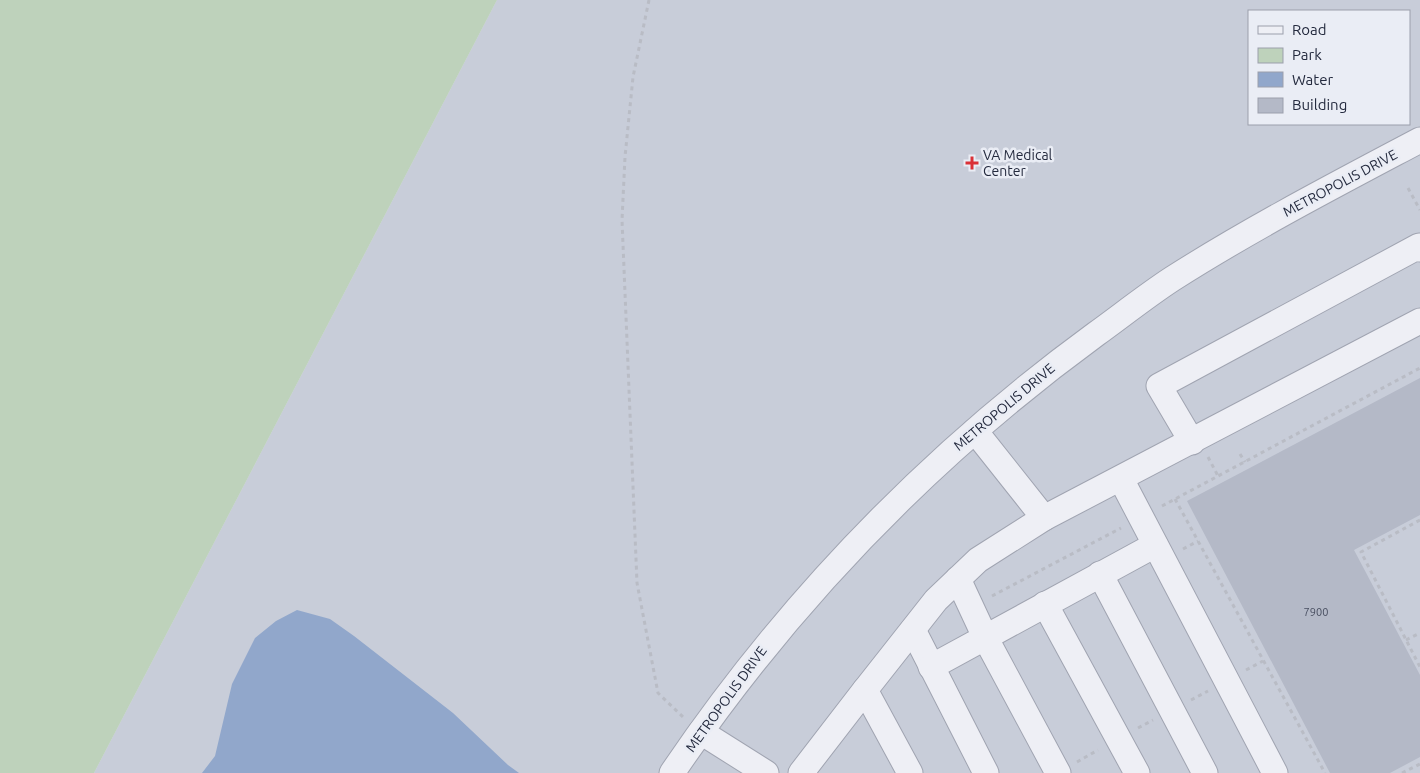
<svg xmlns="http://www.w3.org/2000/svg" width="1420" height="773" viewBox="0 0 1420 773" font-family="Ubuntu,sans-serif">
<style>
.built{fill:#c8cdd9;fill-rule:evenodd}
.green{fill:#bed2bb}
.water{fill:#91a7cb}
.building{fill:#b4b9c7}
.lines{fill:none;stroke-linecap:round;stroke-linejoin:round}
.minor-casing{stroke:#a0a4b1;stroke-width:27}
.path{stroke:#b9bcc5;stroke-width:3;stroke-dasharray:4 4;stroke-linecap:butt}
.minor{stroke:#eeeff5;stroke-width:25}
.poi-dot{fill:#da3137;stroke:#eaedf5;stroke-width:2}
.labels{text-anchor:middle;stroke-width:5;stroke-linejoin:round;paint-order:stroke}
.number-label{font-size:11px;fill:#484e60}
.poi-label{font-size:14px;fill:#242a3e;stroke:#eaedf5;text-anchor:start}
.street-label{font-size:14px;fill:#242a3e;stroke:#eaedf5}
</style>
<rect width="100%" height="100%" fill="#dbdee7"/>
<path class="built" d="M497,0H1420V773H94ZM1249,11H1409V124H1249Z"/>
<polygon class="green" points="0,0 497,0 94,773 0,773"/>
<polygon class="water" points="297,610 330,619 354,636 453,713 508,765 519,773 202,773 215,756 232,684 255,638 276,621"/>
<polygon class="building" points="1420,378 1420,515 1354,550 1420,675 1420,757 1390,773 1330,773 1187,501"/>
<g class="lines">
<defs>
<g id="minor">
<polyline points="1192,442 1159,386 1419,246 1420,249"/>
<polyline points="1121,479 1275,773"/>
<polyline points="1044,518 1420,321"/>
<polyline points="1100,574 1205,773"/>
<polyline points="958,579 985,637 1058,773"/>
<polyline points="1045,604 1137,773"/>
<polyline points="913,630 986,773"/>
<polyline points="931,667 1155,545"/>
<polyline points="865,690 936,600 978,560 1044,518 975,431"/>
<polyline points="701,732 766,773"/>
<path d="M672,773C788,602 929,456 1096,334C1121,316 1146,296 1172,279C1252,228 1337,184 1420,140"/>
<polyline points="801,773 865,690 910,773"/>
</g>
</defs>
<use href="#minor" class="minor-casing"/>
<g class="path">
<polyline points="649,0 633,77 625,157 622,220 637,583 658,693 683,717"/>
<polyline points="1408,188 1420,210"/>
<polyline points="1240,454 1245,462"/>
<polyline points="1208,457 1218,476"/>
<polyline points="1175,499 1325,773"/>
<polyline points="1162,506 1420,368"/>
<polyline points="1420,520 1361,552 1420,667"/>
<polyline points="1183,549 1198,541"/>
<polyline points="992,596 1121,528"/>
<polyline points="1406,640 1420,633"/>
<polyline points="1246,670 1263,661"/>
<polyline points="1191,700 1208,691"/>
<polyline points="1138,728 1153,720"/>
<polyline points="1077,762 1098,750"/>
<polyline points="1402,773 1420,764"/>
</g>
<use href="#minor" class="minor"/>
</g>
<path class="poi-dot" d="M969.5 155.5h5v5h5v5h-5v5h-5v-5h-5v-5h5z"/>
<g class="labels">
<g class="number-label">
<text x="1316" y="616">7900</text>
</g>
<g class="poi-label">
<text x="983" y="160">VA Medical<tspan x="983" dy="16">Center</tspan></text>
</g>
<g class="street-label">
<text transform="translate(1340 183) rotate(-28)" y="5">METROPOLIS DRIVE</text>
<text transform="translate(1004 407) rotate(-40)" y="5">METROPOLIS DRIVE</text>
<text transform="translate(726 699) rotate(-54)" y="5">METROPOLIS DRIVE</text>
</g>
</g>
<rect x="1248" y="10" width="162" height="115" fill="#eaedf5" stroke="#9b9fac"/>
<rect x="1258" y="26" width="25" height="8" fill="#eeeff5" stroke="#9b9fac"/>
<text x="1292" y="35" font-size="15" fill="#242a3e">Road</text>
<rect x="1258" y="48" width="25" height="15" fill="#bed2bb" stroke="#9b9fac"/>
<text x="1292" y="60" font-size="15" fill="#242a3e">Park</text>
<rect x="1258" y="72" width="25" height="15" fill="#91a7cb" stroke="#9b9fac"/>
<text x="1292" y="85" font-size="15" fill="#242a3e">Water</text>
<rect x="1258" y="98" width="25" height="15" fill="#b4b9c7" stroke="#9b9fac"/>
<text x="1292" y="110" font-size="15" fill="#242a3e">Building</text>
</svg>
